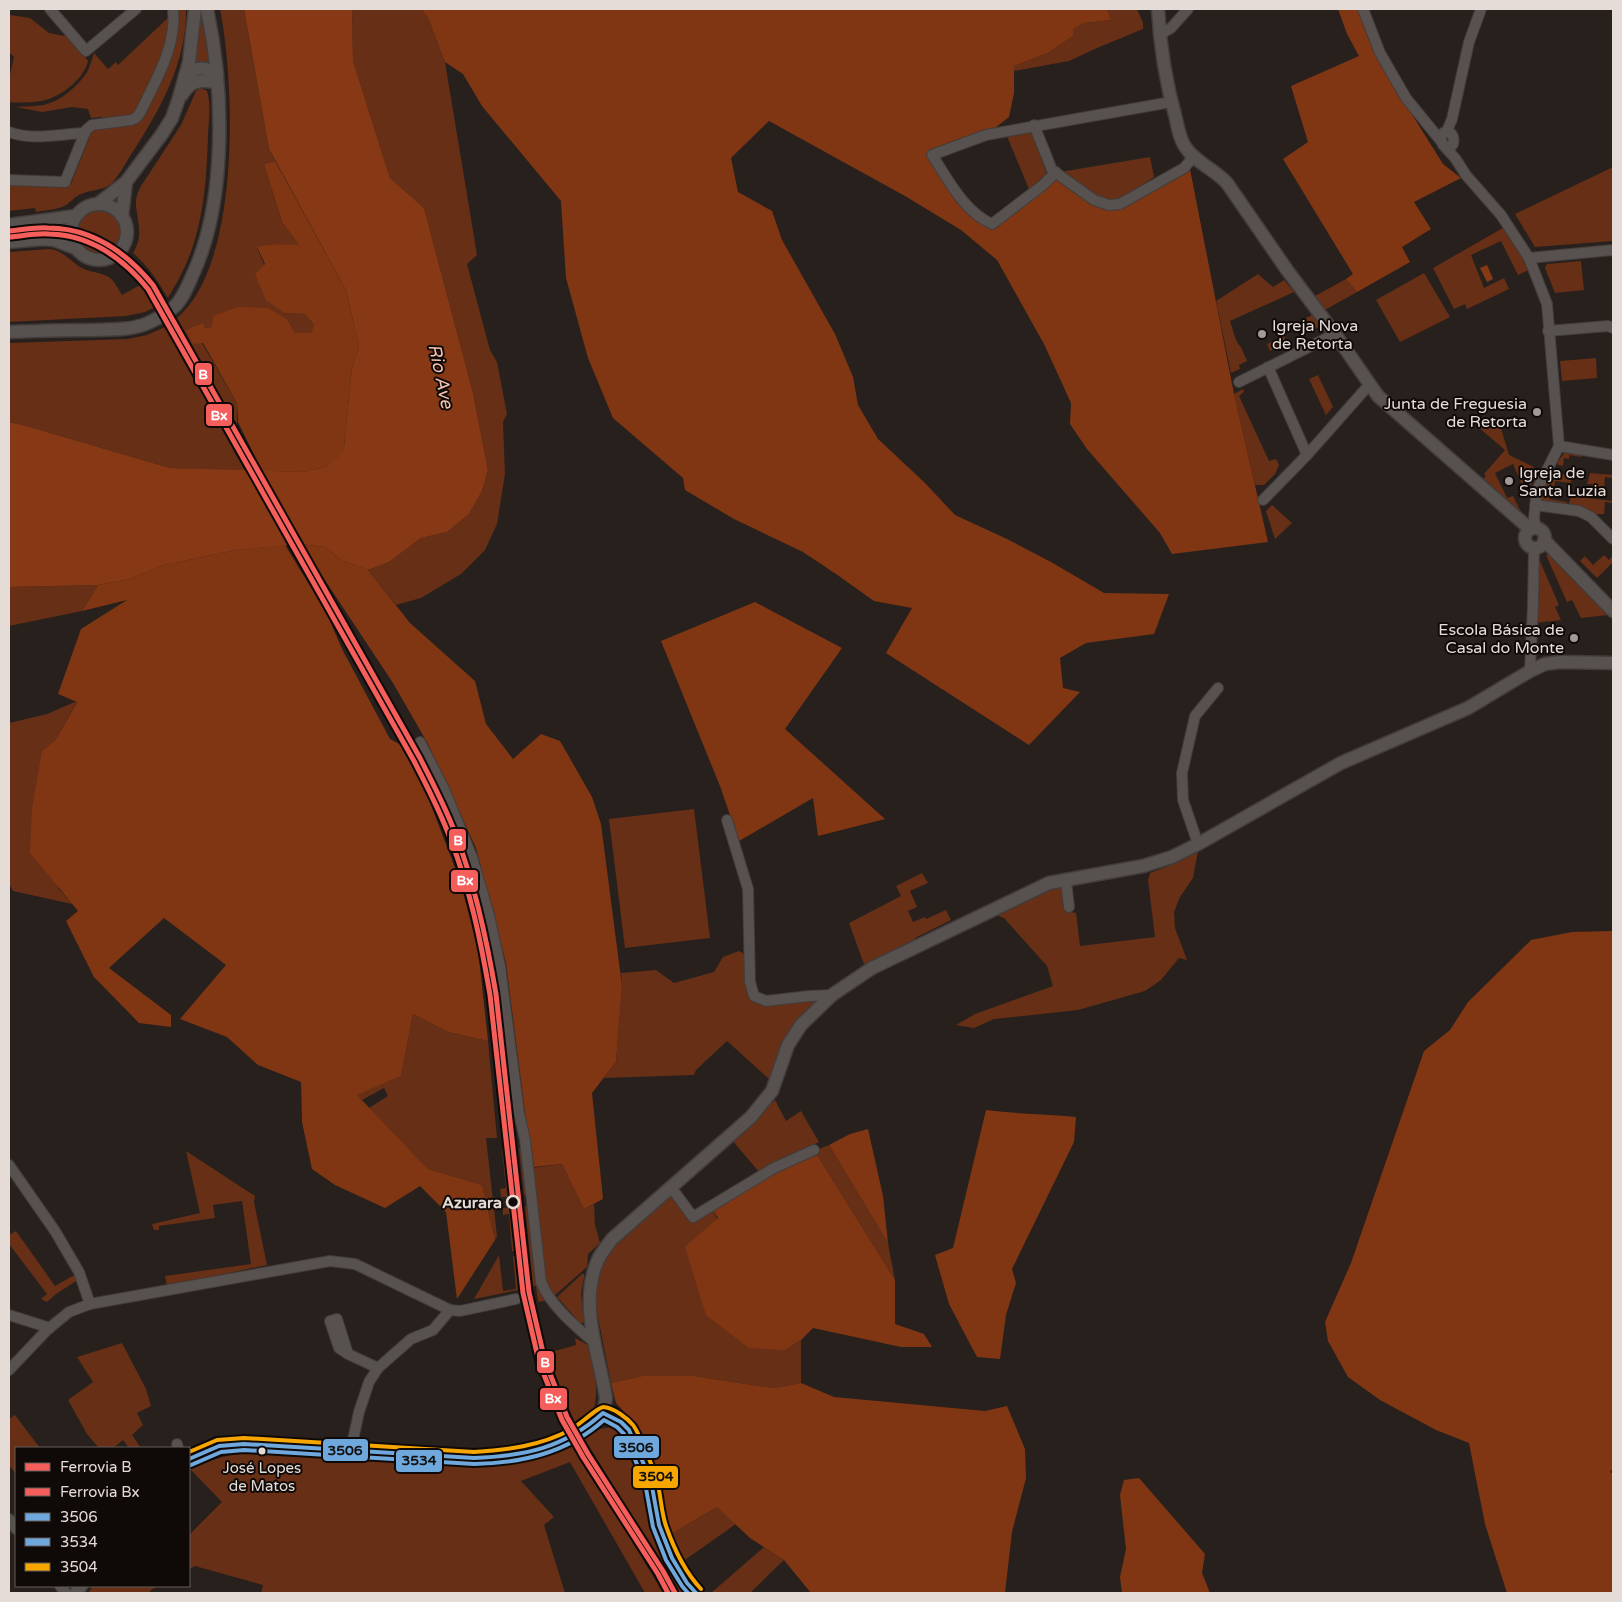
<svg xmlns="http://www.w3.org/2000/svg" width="1622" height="1602" viewBox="0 0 1622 1602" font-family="'Varela Round',sans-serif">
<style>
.green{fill:#662f16}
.forest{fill:#813613}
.water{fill:#873915}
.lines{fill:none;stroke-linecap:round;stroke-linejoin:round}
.minor-casing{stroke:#423c3a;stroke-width:12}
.tertiary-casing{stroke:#423c3a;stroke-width:15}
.minor{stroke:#57514f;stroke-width:10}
.tertiary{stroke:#57514f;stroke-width:12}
.bus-1-casing{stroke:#0f0a08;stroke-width:8}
.bus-2-casing{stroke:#0f0a08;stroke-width:8}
.bus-3-casing{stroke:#0f0a08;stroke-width:8}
.bus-1{stroke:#6fa8dc;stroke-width:4}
.bus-2{stroke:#6fa8dc;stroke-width:4}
.bus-3{stroke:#f7a600;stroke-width:4}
.rail-1-casing{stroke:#0f0a08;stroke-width:9}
.rail-2-casing{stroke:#0f0a08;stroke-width:9}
.rail-1{stroke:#f55e5a;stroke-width:5}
.rail-2{stroke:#f55e5a;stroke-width:5}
.poi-dot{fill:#a29a97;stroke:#0f0a08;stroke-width:2}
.stop-dot{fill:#0f0a08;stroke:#e5dcd8;stroke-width:2.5}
.bus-dot{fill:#e5dcd8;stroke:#0f0a08;stroke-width:2}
.labels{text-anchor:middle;stroke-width:4;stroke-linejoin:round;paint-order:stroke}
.bus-label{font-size:15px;fill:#e5dcd8;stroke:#0f0a08}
.poi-label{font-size:16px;fill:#e5dcd8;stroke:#0f0a08;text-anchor:start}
.stop-label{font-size:16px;font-weight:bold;fill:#e5dcd8;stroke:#0f0a08;text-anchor:end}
.water-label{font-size:18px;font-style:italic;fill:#f5c4b0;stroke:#0f0a08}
.line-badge{stroke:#0f0a08;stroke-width:2}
.badge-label{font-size:14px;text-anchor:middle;font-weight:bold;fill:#fff}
.pale-badge-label{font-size:14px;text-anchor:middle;font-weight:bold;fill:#111}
</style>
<rect width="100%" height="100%" fill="#27201d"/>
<g class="green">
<path d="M178,9H186C187,62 160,110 132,153C126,162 120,174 113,182C105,191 92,189 81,194C75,196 71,202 66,205C57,210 46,210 36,212L35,208L9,211V184L67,185L71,184L92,131L97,127L143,115Z"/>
<polygon points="198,9 204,9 210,64 198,62 192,64"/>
<path d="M220,9H244L269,149L275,161L264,164L282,222L300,246L273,244L257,248L285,313L305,314L314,325L311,334L295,333L288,320L205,328L202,343L237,403V427L177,318C241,264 235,84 220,9Z"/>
<polygon points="352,9 421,9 428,18 445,62 477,255 467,264 490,350 497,362 507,414 503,422 505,474 497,524 485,550 461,574 421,598 396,605 368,570 389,562 421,538 447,532 469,514 482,491 488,470 473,393 424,208 390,178 353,61"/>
<polygon points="1107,9 1137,9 1143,23 1143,29 1097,48 1069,61 1014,71 1014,66 1048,53 1073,36 1073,29 1084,23 1111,20"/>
<path d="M10,15L30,18L49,33L70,37L88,61C84,78 65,93 49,99C37,103 21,103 9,102V79L14,57L9,52V16Z"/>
<path d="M171,15L166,48L133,116L106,119L101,117L91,118L88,109L72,107L42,112L16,107C26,106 37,107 47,104C62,100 79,85 87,72C90,67 92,59 94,53L108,69L116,62L118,65Z"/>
<path d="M199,89H203L207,91C211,104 209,120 208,133C207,176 204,224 186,264C181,276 174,287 168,298C158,281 148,266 133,253C137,246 140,238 139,230C139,212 131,204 141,186L181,125L196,91Z"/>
<polygon points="1030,130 1047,174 1029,189 1006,134"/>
<path d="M1150,157L1154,177C1144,184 1127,197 1116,199C1099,204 1074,181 1060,172Z"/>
<polygon points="1613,167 1613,241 1535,247 1515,214"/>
<path d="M97,210C115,212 129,227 118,245L89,232L77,229C80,218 86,214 97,210Z"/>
<polygon points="66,221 65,239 39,237 38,224"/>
<polygon points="31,225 32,238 9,240 9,227"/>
<polygon points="1503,228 1518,249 1529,270 1518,275 1501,241 1471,255 1484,288 1504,278 1509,289 1467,309 1465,304 1454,309 1433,268"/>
<path d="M78,239L109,252C95,255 86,251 78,239Z"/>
<path d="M49,249C64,250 71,263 84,269C93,273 102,272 110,278C116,283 118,289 122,295L140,285L134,274L147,289L157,306L145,312L126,316L9,322V252Z"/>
<polygon points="1581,261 1584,290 1555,293 1545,268 1547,264"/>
<polygon points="1424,273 1450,317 1400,342 1376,300"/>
<path d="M1258,274L1273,287L1284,280L1294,292L1230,321C1233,329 1235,342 1241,347L1247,361L1239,365L1240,369L1231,373L1216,301Z"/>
<polygon points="1346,279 1357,292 1323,311 1315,296"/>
<polygon points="1312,315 1321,326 1312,330 1306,318"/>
<polygon points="165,327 245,471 170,468 23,425 9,422 9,343 128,339 147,335"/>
<polygon points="1284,336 1287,343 1270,351 1267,344"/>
<polygon points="1596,358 1597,378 1562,381 1560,361"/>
<polygon points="1318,375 1333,407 1326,415 1309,379"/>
<polygon points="1243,389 1244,392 1239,396 1269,461 1276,459 1279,465 1275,474 1264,485 1255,485 1234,394"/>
<polygon points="1498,418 1509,455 1534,467 1532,471 1537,474 1531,485 1522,485 1513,464 1495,473 1507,498 1513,496 1523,516 1482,480 1486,476 1484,474 1505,450 1478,427"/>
<polygon points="1565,452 1581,454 1581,457 1569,455 1569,459 1564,458 1563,466 1556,464"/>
<polygon points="1552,472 1572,476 1571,483 1555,481 1554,488 1545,486"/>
<polygon points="1590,473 1613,475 1613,478 1605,477 1604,490 1592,489 1592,484 1587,484"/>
<polygon points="1543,492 1550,493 1549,499 1567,502 1567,507 1541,503"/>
<polygon points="1571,496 1613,501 1613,503 1605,502 1604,514 1592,514 1568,507"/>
<polygon points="1272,505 1292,523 1275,539 1266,511"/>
<polygon points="1546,555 1550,555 1608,615 1581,618 1572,600 1567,602"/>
<polygon points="1604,555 1609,560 1613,555 1613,562 1597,578 1580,561 1585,556 1593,565"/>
<polygon points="1539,559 1559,605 1555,607 1561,620 1535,623"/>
<polygon points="98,585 82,611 9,626 9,587"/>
<polygon points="77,701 56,739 42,751 58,888 72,904 13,891 9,883 9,723 47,714"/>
<polygon points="694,809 710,938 625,948 609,819"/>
<polygon points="1198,851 1193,878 1180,897 1174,912 1175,928 1187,960 1179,958 1161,980 1145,991 1078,1010 994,1019 974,1028 956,1025 975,1014 1053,986 1047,966 1004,918 993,914 1047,890 1059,886 1062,890 1066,911 1076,913 1080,946 1155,937 1148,880 1150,873 1176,863"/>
<polygon points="922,873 928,883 910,891 917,907 908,911 913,922 925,917 926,919 946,910 951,920 915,938 916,941 865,967 849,923 901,896 896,886"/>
<path d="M739,951L746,955C746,967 745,979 747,990C753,1017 795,999 814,1001V1006L770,1080L727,1041L696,1070L694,1075L604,1078L616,1062L622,986L621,973L656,970L674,983L714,972L723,957Z"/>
<polygon points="413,1014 448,1032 488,1041 497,1138 486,1138 497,1236 495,1240 482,1185 428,1169 369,1108 388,1096 384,1088 362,1100 356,1095 401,1076"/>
<polygon points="775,1100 786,1121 801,1111 819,1142 773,1163 759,1172 732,1140"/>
<polygon points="829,1145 888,1243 895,1280 817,1155 819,1149"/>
<polygon points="519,1148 523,1148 548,1300 538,1302 536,1286 533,1286 525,1206 529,1206 528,1194 524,1195"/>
<polygon points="502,1150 504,1150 508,1197 501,1197 500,1189 506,1188"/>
<polygon points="186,1151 255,1196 254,1202 267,1265 167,1286 165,1276 251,1264 242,1201 213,1205 215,1218 159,1226 159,1230 154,1230 152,1224 200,1213"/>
<polygon points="562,1164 584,1209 594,1204 595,1225 600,1243 588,1254 587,1267 555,1295 552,1296 544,1280 532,1168"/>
<polygon points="672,1195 692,1221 712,1209 785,1350 801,1340 801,1383 773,1388 694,1376 642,1376 611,1383 596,1307 597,1289 602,1266 618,1241"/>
<polygon points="510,1207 514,1251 512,1251 509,1214 503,1215 503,1208"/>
<polygon points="16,1231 55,1286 76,1274 78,1280 56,1294 47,1302 41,1299 47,1294 9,1244 9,1235"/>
<polygon points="499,1255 503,1291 516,1289 513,1256 515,1256 518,1290 474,1299"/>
<polygon points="582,1274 584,1274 584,1277 581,1294 584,1322 581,1324 557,1297"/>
<path d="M575,1338L588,1345C594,1370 600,1389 593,1414L576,1424L565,1400L548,1353L576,1345Z"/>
<polygon points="122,1343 146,1389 151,1406 137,1413 143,1425 132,1435 141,1448 129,1448 123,1440 113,1448 99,1448 87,1434 68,1400 93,1382 77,1357"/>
<polygon points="15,1415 40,1448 16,1448 16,1474 9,1465 9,1419"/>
<polygon points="611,1427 618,1429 622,1433 637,1466 644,1486 656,1539 669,1568 687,1593 679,1593 670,1577 584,1438 600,1429"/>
<path d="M573,1442L663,1593H645L570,1462L521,1481L554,1517L544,1525L565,1593H261L263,1585L195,1566L189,1569V1535L222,1502L190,1469C209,1460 226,1455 248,1453L491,1465C522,1462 543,1455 573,1442Z"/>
<polygon points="717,1507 736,1524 682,1562 678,1556 671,1534"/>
<polygon points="764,1547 784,1560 750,1593 711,1593"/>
<polygon points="93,1586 158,1586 151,1590 149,1593 88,1593"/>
</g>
<g class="forest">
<polygon points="421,9 1107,9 1111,20 1084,23 1073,29 1073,36 1048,53 1014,66 1014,93 1009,117 986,135 932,155 964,202 992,224 1056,172 1094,200 1122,202 1190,169 1234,394 1268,542 1172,554 1160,533 1087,449 1070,424 1071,403 1044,344 997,260 961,230 905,196 769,121 731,158 738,192 772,211 782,240 835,334 853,377 858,405 878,439 924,482 955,515 1007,539 1051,562 1104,593 1169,594 1154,634 1086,643 1060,658 1063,688 1080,692 1029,745 886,653 912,608 874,601 836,574 803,552 734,519 685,490 683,478 613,418 588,358 566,278 561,201 482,106 463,74 445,62 428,18"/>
<polygon points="1338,9 1358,9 1369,40 1379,62 1443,164 1461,178 1414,202 1431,229 1402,247 1410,262 1357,292 1346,279 1353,274 1283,159 1308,142 1291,86 1359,56 1347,34"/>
<polygon points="275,161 346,290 359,346 352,368 344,447 338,459 325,467 302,472 262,471 238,422 237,403 203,343 193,344 186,330 203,323 205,328 212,327 213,316 238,307 268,308 288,320 295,333 311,333 314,325 305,314 285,313 266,300 255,274 265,264 257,247 273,244 299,245 282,222 264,164"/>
<polygon points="301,544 325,547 341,560 368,570 410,623 475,681 486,724 513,759 541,734 560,741 592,797 601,824 622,986 616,1062 592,1093 603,1199 584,1209 562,1164 534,1167 525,1112 506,963 476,848 428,744 393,683"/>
<polygon points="285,545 326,612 342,649 390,739 401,745 429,800 460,881 478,949 488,1041 448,1032 413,1014 401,1076 357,1095 428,1169 482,1185 495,1240 457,1299 446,1212 420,1186 385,1208 335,1185 312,1169 302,1122 301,1082 258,1065 227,1037 180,1019 226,965 164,918 109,968 171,1015 171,1027 139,1023 94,977 66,921 78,911 30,853 32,809 42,751 56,739 77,702 58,694 81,629 127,600 82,611 98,585 130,579 164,565 236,550"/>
<polygon points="755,602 842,648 785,729 885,819 818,836 813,798 739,841 720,786 661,641"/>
<polygon points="1613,931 1613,1468 1610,1472 1613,1474 1613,1593 1507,1593 1485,1524 1469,1443 1436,1430 1380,1400 1348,1377 1328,1341 1325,1322 1351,1263 1424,1051 1450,1030 1468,1002 1531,940 1572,932"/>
<path d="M986,1110C1016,1114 1046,1114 1076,1117L1074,1142L1012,1269L1016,1283L1006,1315L1000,1359L977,1357L949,1304L935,1255L953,1248Z"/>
<polygon points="868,1129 883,1196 888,1243 829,1145 850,1134"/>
<polygon points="811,1154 817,1155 895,1280 895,1324 924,1334 932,1347 901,1347 813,1328 801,1340 785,1350 749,1348 706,1315 685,1247 718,1218 712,1209 775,1170"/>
<polygon points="642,1376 694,1376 773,1388 801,1383 834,1397 985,1411 1007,1406 1025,1449 1026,1478 1012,1532 1005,1593 811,1593 784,1560 750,1538 717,1507 671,1534 657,1474 635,1424 616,1403 611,1383"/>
<polygon points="1139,1478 1205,1554 1202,1573 1210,1593 1122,1593 1120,1577 1126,1549 1120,1495 1124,1480"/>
</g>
<g class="water">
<polygon points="244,9 352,9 353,61 390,178 424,208 473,393 488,470 482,491 469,514 447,532 421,538 389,562 368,570 341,560 325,547 301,544 236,550 164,565 130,579 98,585 9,587 9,422 23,425 170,468 302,472 325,467 337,459 344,447 352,368 359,346 346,290 269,149"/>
<polygon points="1487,265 1493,279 1487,282 1480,268"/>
</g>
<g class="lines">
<defs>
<g id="minor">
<polyline points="50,9 86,51 136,9"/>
<polyline points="1363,9 1380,53 1406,98 1441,141"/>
<polyline points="1159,35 1171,28 1188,9"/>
<polyline points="1034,125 1052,170 1094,200 1109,205 1120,204 1184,168 1194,156"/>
<path d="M1447,131C1455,134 1456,144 1449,148L1443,145C1440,139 1440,133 1447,131L1452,119L1469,42L1481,9"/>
<path d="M9,132C33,141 59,134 85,133"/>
<polyline points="1445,147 1455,158 1466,175 1501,215 1529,258 1547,304 1559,446 1537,490 1534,518 1536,528"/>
<path d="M1056,172L1043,185L992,224C964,212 948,179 932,155L986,135L1171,102"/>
<path d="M9,180L65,182L86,130L92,125L131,120L136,118L140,113C156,80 177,46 173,9"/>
<polyline points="1529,258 1613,250"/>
<polyline points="1548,331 1608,326 1613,328"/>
<polyline points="1268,367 1307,455"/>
<polyline points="1239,382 1335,334"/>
<polyline points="1559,446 1613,455"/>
<polyline points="1263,500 1307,455 1369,385"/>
<polyline points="1535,505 1579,511 1591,517 1613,539"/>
<polyline points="1530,671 1533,604 1534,548"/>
<path d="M420,742L444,789L472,857L489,915L500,966L519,1113L525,1140L541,1282C550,1305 576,1327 595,1343"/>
<polyline points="727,820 748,889 750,982 754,996 766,1001 809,996 832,995"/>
<polyline points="1198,844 1183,800 1182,773 1195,716 1218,688"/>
<polyline points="1066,881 1069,907"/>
<polyline points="9,1165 55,1231 79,1272 90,1304"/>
<polyline points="671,1187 693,1217 774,1168 814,1150"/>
<polyline points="9,1315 50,1328"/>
<polyline points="348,1354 339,1348 330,1321 337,1319 348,1354 378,1368"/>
<polyline points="9,1370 47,1330 69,1312 90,1304 330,1261 355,1264 450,1310 460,1311 516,1299"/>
<polyline points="177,1444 178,1448"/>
<polyline points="351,1449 359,1412 369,1382 378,1368 411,1339 433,1330 450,1310"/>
<polyline points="9,1519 16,1529"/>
<polyline points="60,1586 66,1593"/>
</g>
<g id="tertiary">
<path d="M1158,9C1160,46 1166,83 1176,119C1178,129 1180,140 1186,148C1194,161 1215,170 1227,183L1287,270L1335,334L1378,396L1530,529"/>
<path d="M185,76C196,66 205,67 217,73"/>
<path d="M182,95C190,80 202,79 217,83"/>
<circle cx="99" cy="232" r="28"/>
<polyline points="98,204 126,182 162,134 172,118 178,101 189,62 195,9"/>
<polyline points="122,216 126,182"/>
<polyline points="9,225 75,216"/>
<polyline points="9,242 43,239 54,240 75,248"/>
<path d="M9,332C35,331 62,330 88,330C108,329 130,331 148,323C157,319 167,313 174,307C183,299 188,285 193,274C227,200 224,88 207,9"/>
<circle cx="1535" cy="538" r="10"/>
<polyline points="1544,540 1613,611"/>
<polyline points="603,1413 621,1422 629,1430 651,1481 659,1525 672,1558 687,1583 696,1593"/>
<path d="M189,1459L219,1446L244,1444L474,1458C514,1457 540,1453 575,1434C584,1429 596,1423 602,1413C605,1409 605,1403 606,1398C599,1354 579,1306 597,1262C600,1254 607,1246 612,1239L751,1117L772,1091L788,1045L801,1025L832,995L872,968L1049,883L1143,866L1172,857L1198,844L1341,763L1468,708L1530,671L1545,664L1561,662L1613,663"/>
<polyline points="76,1593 81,1586"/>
</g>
</defs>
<use href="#minor" class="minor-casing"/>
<use href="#tertiary" class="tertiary-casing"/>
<use href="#minor" class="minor"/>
<use href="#tertiary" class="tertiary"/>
<defs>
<path id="bus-1" d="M189,1459L219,1446L244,1444L474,1458C525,1456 564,1448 603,1413L621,1422L629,1430L651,1481L659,1525L672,1558L687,1583L696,1593"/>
<path id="bus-2" d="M191,1465L221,1452L244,1450L474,1464C522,1463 567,1453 604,1420L617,1427L624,1434L645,1483L653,1527L666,1560L682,1586L688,1593"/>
<path id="bus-3" d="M189,1452L217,1440L244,1438L474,1452C507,1450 540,1446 570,1430C577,1427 599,1406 604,1407C614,1408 627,1418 633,1425C638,1431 655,1472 657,1481C661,1495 661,1512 666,1526C674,1549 684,1571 701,1589"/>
</defs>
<use href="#bus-1" class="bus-1-casing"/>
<use href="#bus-2" class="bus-2-casing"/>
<use href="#bus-3" class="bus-3-casing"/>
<use href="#bus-1" class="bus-1"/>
<use href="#bus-2" class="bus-2"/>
<use href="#bus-3" class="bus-3"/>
<defs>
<path id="rail-1" d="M9,231C22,230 35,227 48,228C92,228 126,252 153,285L420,758C433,784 447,810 457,838C476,888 487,941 496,994L529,1292L545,1361L567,1417L588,1454L663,1571L675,1593"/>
<path id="rail-2" d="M10,237C22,236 36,233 49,234C90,235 122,257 148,289L414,761C427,786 440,811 450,838C470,888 481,942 490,995L523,1293L539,1362L562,1420L583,1457L658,1574L668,1593"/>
</defs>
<use href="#rail-1" class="rail-1-casing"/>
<use href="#rail-2" class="rail-2-casing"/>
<use href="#rail-1" class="rail-1"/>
<use href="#rail-2" class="rail-2"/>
</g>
<g class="poi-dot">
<circle cx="1262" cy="334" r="5"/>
<circle cx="1537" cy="412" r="5"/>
<circle cx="1509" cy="481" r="5"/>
<circle cx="1574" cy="638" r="5"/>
</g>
<circle class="stop-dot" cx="513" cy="1202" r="6"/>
<circle class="bus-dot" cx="262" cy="1451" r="4.5"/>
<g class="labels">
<g class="bus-label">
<text x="262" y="1473">José Lopes<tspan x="262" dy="18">de Matos</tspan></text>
</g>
<g class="poi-label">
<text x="1272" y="331">Igreja Nova<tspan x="1272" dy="18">de Retorta</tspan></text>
<text x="1527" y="409" text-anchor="end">Junta de Freguesia<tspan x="1527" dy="18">de Retorta</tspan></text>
<text x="1519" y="478">Igreja de<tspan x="1519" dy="18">Santa Luzia</tspan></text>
<text x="1564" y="635" text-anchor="end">Escola Básica de<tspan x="1564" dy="18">Casal do Monte</tspan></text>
</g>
<g class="stop-label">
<text x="502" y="1208">Azurara</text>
</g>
<g class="water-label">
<text transform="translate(441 376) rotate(78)" y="6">Rio Ave</text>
</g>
</g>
<g class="line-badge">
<rect x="194" y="362" width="19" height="24" rx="5" fill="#f55e5a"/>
<rect x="205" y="403" width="28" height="24" rx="5" fill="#f55e5a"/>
<rect x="448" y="828" width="19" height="24" rx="5" fill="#f55e5a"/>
<rect x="450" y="869" width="29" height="24" rx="5" fill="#f55e5a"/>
<rect x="536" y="1350" width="19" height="24" rx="5" fill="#f55e5a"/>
<rect x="539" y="1387" width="29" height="24" rx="5" fill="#f55e5a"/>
<rect x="613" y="1435" width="47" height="24" rx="5" fill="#6fa8dc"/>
<rect x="322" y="1438" width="47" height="24" rx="5" fill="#6fa8dc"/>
<rect x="395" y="1449" width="48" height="24" rx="5" fill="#6fa8dc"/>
<rect x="632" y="1465" width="47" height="24" rx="5" fill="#f7a600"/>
</g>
<g class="badge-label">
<text x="203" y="379">B</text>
<text x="219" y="420">Bx</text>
<text x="458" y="845">B</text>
<text x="465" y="885">Bx</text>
<text x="545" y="1367">B</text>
<text x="553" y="1403">Bx</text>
</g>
<g class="pale-badge-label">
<text x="636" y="1452">3506</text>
<text x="345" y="1455">3506</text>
<text x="419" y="1465">3534</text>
<text x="656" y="1481">3504</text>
</g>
<rect width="1622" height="1602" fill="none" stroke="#e5dcd8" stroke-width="20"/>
<rect x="15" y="1447" width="175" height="140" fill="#0f0a08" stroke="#655e5b"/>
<rect x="25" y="1463" width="25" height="8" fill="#f55e5a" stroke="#655e5b"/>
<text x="60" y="1472" font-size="15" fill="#e5dcd8">Ferrovia B</text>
<rect x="25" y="1488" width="25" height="8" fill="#f55e5a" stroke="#655e5b"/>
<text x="60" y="1497" font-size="15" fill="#e5dcd8">Ferrovia Bx</text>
<rect x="25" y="1513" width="25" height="8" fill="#6fa8dc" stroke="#655e5b"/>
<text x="60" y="1522" font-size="15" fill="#e5dcd8">3506</text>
<rect x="25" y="1538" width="25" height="8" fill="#6fa8dc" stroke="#655e5b"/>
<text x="60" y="1547" font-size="15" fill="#e5dcd8">3534</text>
<rect x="25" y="1563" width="25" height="8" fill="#f7a600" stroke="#655e5b"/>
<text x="60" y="1572" font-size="15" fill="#e5dcd8">3504</text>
</svg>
